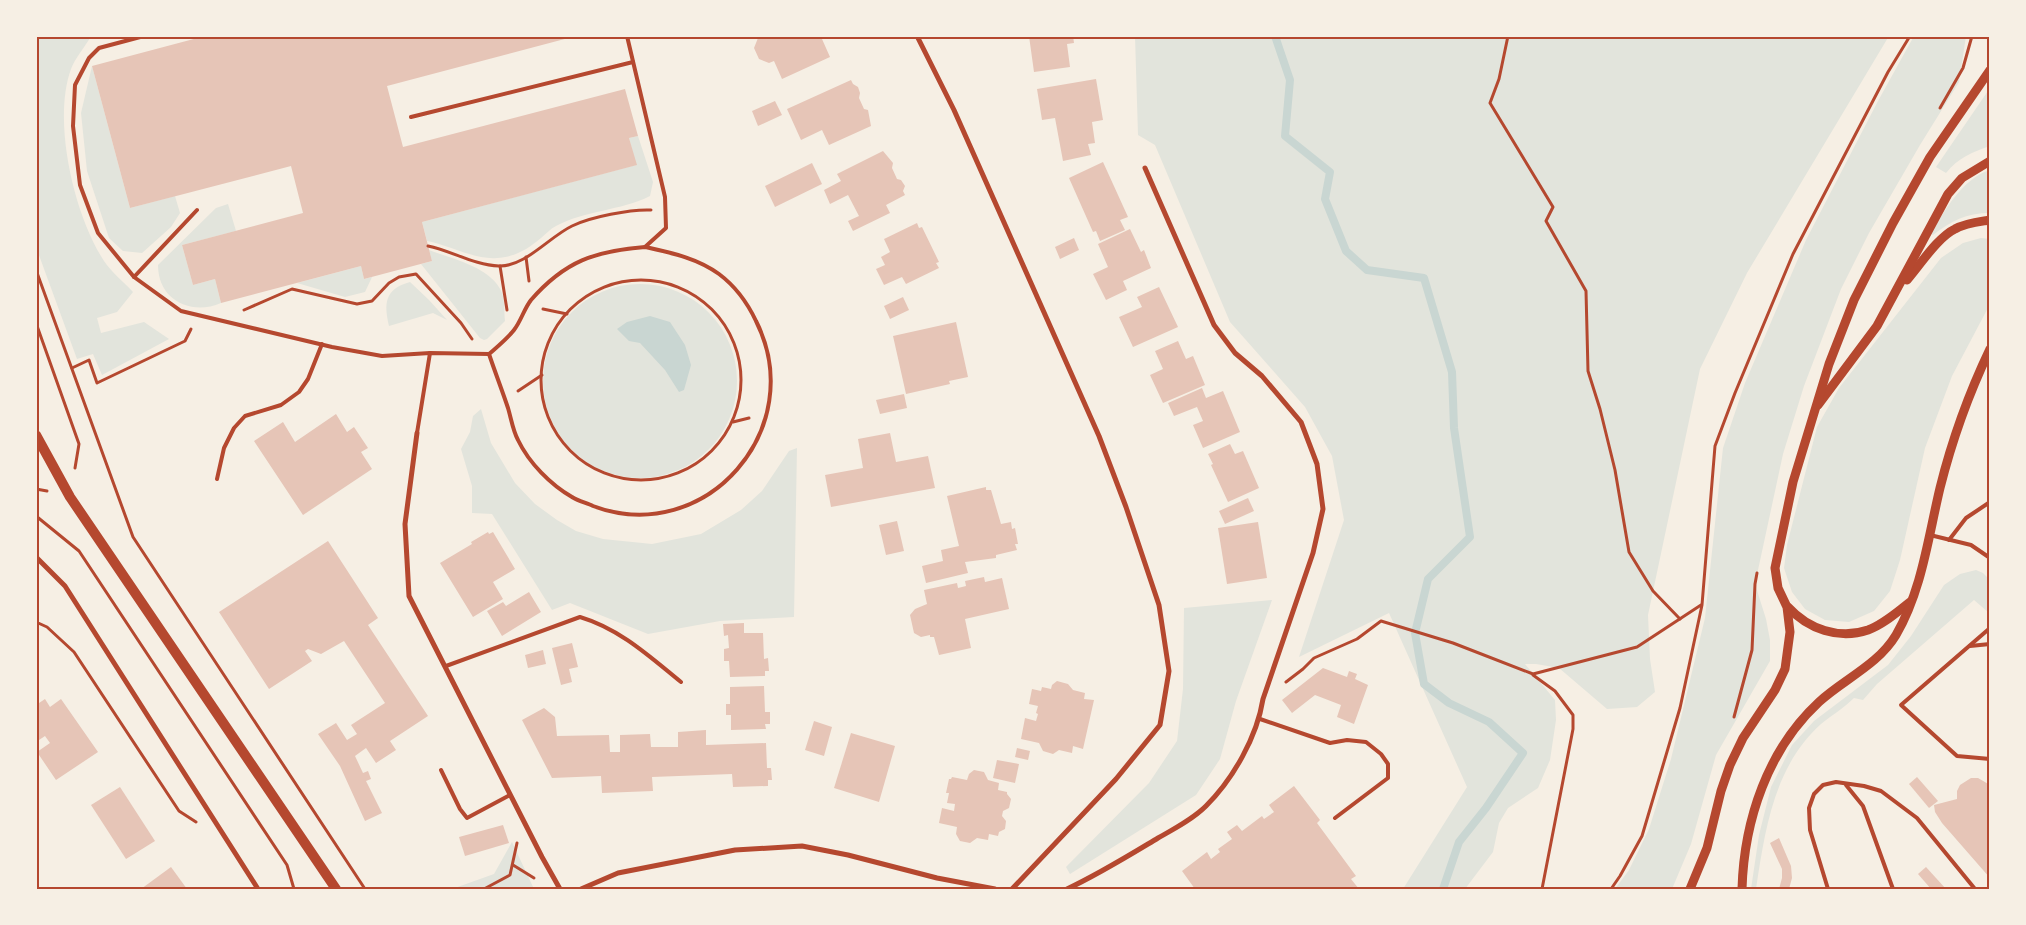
<svg xmlns="http://www.w3.org/2000/svg" width="2026" height="925" viewBox="0 0 2026 925" font-family="Manrope,sans-serif">
<style>
.green{fill:#e2e4dc}
.water{fill:#c9d6d2}
.lines{fill:none;stroke-linecap:round;stroke-linejoin:round}
.stream{stroke:#c9d6d2;stroke-width:8}
.building{fill:#e6c5b7}
.path{stroke:#b5482f;stroke-width:3}
.service{stroke:#b5482f;stroke-width:4}
.minor{stroke:#b5482f;stroke-width:5}
.tertiary{stroke:#b5482f;stroke-width:9}
.secondary{stroke:#b5482f;stroke-width:10}
.neatline{fill:none;stroke:#b5482f;stroke-width:2}
</style>
<rect width="100%" height="100%" fill="#f6efe4"/>
<g class="green">
<path d="M36,36H91C85,47 75,58 71,69C52,121 74,215 104,261C111,272 124,282 133,292L117,312L97,318L101,333L144,322L169,339L102,375L93,354L77,359L36,247Z"/>
<polygon points="1135,36 1889,36 1747,273 1700,369 1648,615 1650,659 1655,692 1637,707 1607,709 1559,668 1536,664 1525,664 1555,700 1556,720 1550,760 1538,788 1508,808 1499,823 1493,852 1465,889 1403,889 1467,787 1389,613 1299,657 1344,520 1332,456 1305,407 1230,322 1155,145 1138,135"/>
<polygon points="1914,36 1966,36 1959,82 1920,145 1869,233 1841,289 1804,386 1783,454 1755,584 1766,619 1770,640 1770,661 1716,755 1691,844 1672,889 1615,889 1629,870 1649,829 1671,759 1705,618 1723,448 1745,383 1806,240 1878,101"/>
<polygon points="92,66 130,208 175,196 180,213 171,227 142,253 123,251 109,238 87,171 81,113"/>
<path d="M1990,88V146C1972,152 1958,158 1946,173L1936,167Z"/>
<path d="M638,136L653,182L650,196C620,211 586,210 556,226C550,229 546,234 541,238C528,249 515,257 497,258C475,260 449,245 427,241L422,222L636,165L629,138Z"/>
<path d="M1990,170V213C1966,213 1951,221 1933,235L1931,234C1944,211 1963,178 1990,170Z"/>
<path d="M228,204L236,231L182,245L193,285L215,279L221,303C191,316 158,300 158,265L216,208Z"/>
<polygon points="1981,238 1990,239 1990,304 1952,376 1925,448 1900,560 1890,591 1874,611 1849,622 1825,620 1805,609 1792,592 1784,568 1787,545 1817,427 1839,388 1941,258 1963,243"/>
<path d="M429,250C452,259 492,267 502,293C505,301 504,312 505,321L487,339L484,340L480,338L421,264L432,261Z"/>
<polygon points="361,266 364,279 372,277 365,292 345,297 297,283"/>
<path d="M410,282L429,300L447,320L433,313L389,326C384,304 384,289 410,282Z"/>
<circle cx="640" cy="381" r="97"/>
<polygon points="481,409 491,443 515,483 535,504 557,520 576,531 603,539 652,544 701,534 741,510 762,491 789,451 797,448 794,617 720,621 648,634 570,603 552,610 492,514 472,513 472,486 461,449 470,432 473,416"/>
<path d="M1976,570L1983,573L1990,580V611L1988,612L1974,600L1877,684L1863,700L1854,698C1844,708 1832,715 1821,724C1774,766 1765,830 1756,889H1751L1759,835L1771,787L1792,745L1814,721L1888,665L1911,636L1944,585L1960,574Z"/>
<polygon points="1272,600 1236,701 1220,759 1196,795 1070,874 1066,867 1149,783 1177,741 1183,689 1184,608"/>
<polygon points="512,842 534,889 452,889 494,874"/>
</g>
<polygon class="water" points="650,316 670,322 685,345 691,365 684,390 679,392 665,370 640,343 629,341 617,329 627,322"/>
<g class="lines">
<polyline class="stream" points="1275,36 1290,80 1285,136 1330,172 1325,199 1346,251 1367,270 1424,278 1452,372 1454,428 1470,537 1428,579 1415,633 1424,684 1449,703 1489,722 1523,753 1486,808 1459,842 1443,889"/>
</g>
<g class="building">
<polygon points="205,36 576,36 387,86 403,147 625,89 638,136 629,138 637,165 422,222 432,261 364,279 361,266 221,303 215,279 193,285 182,245 303,213 291,166 130,208 92,66"/>
<polygon points="762,36 827,36 822,39 830,57 782,79 774,61 769,63 759,59 754,48 758,38"/>
<polygon points="1029,36 1073,36 1074,43 1067,44 1070,67 1034,72"/>
<polygon points="1096,79 1103,120 1092,122 1095,143 1088,144 1091,155 1063,161 1055,118 1042,120 1037,89"/>
<polygon points="851,80 853,84 858,87 860,93 859,98 864,109 868,110 871,126 829,145 822,130 801,140 787,109"/>
<polygon points="775,101 782,115 758,126 752,111"/>
<polygon points="883,151 893,163 892,168 897,179 901,180 905,186 903,191 905,195 886,205 890,213 853,231 848,221 859,216 848,195 830,204 824,190 841,181 837,174"/>
<polygon points="1103,162 1128,217 1120,220 1125,230 1100,241 1096,231 1093,232 1069,178"/>
<polygon points="812,163 822,184 775,207 765,186"/>
<polygon points="917,223 919,228 922,227 939,262 936,263 939,268 906,284 902,277 884,285 876,269 885,265 881,257 890,252 884,239"/>
<polygon points="1130,229 1141,252 1144,250 1151,268 1123,281 1127,290 1106,300 1093,274 1108,267 1098,244"/>
<polygon points="1074,238 1079,250 1060,259 1055,247"/>
<polygon points="1159,287 1178,327 1133,347 1119,317 1142,307 1137,297"/>
<polygon points="903,297 909,310 890,319 884,306"/>
<polygon points="956,322 968,377 949,381 950,384 906,394 893,336"/>
<polygon points="1178,341 1186,359 1193,356 1205,385 1163,403 1150,375 1163,369 1155,351"/>
<polygon points="1202,388 1206,398 1223,391 1240,432 1203,448 1193,425 1203,421 1197,407 1174,416 1168,403"/>
<polygon points="904,394 907,408 880,414 876,400"/>
<polygon points="336,414 347,432 354,427 368,448 361,452 372,469 303,515 254,441 283,422 295,442"/>
<polygon points="890,433 896,462 928,456 935,488 831,507 825,475 863,468 858,439"/>
<polygon points="1230,444 1235,454 1243,451 1259,488 1228,502 1211,465 1213,464 1208,454"/>
<polygon points="986,487 986,490 991,490 1001,524 1011,522 1012,529 1015,528 1018,544 1015,544 1017,550 996,555 996,558 965,562 968,573 926,583 922,566 943,561 941,550 959,546 947,496"/>
<polygon points="1248,498 1254,511 1225,524 1219,511"/>
<polygon points="897,521 904,551 886,555 879,525"/>
<polygon points="1258,522 1267,578 1227,584 1218,528"/>
<polygon points="488,532 489,534 493,532 515,569 493,582 503,599 473,617 440,563 472,544 471,542"/>
<polygon points="328,541 378,618 368,625 428,716 390,741 396,750 376,763 366,748 355,756 363,773 368,771 371,779 366,781 382,813 365,821 340,766 318,734 336,723 347,740 357,734 351,725 385,703 344,641 321,654 308,649 305,651 312,661 269,689 219,612"/>
<polygon points="984,577 985,582 1002,578 1009,609 965,619 971,648 939,655 934,637 930,637 930,635 921,637 914,633 910,615 915,609 927,604 924,590 957,583 958,588 966,586 965,581"/>
<polygon points="529,592 541,612 502,636 487,611 503,602 506,606"/>
<polygon points="744,623 744,633 763,633 764,659 768,658 769,671 765,671 765,676 730,677 729,661 724,661 724,649 729,648 728,635 724,636 723,624"/>
<polygon points="572,643 578,667 569,669 572,682 561,685 552,648"/>
<polygon points="543,650 546,664 528,668 525,655"/>
<polygon points="1323,668 1347,677 1349,671 1357,674 1355,679 1368,685 1354,724 1337,717 1341,705 1315,695 1292,713 1282,700"/>
<polygon points="1057,681 1068,684 1073,690 1085,693 1084,699 1094,700 1083,749 1073,746 1072,753 1059,750 1053,754 1043,751 1039,743 1021,739 1025,718 1036,721 1038,714 1036,713 1038,706 1029,704 1032,689 1041,691 1042,687 1051,689 1052,685"/>
<polygon points="764,686 765,712 770,712 770,724 765,724 766,729 731,730 731,715 726,715 726,704 730,704 730,687"/>
<polygon points="45,699 50,707 61,699 98,752 56,780 37,752 50,743 45,736 36,742 36,705"/>
<polygon points="544,708 555,717 557,736 609,735 610,752 620,752 620,735 650,734 651,747 678,747 678,732 706,730 706,745 766,743 767,768 771,768 772,780 768,780 768,786 733,787 732,774 652,777 653,791 602,793 601,776 552,778 522,720"/>
<polygon points="814,721 832,727 824,756 805,750"/>
<polygon points="851,733 895,746 879,802 834,788"/>
<polygon points="1017,748 1030,751 1028,760 1015,757"/>
<polygon points="997,760 1019,764 1015,783 993,778"/>
<polygon points="974,770 984,772 988,780 999,783 998,790 1007,792 1007,794 1011,799 1009,808 1003,811 1002,816 1006,821 1005,829 999,832 998,836 989,834 988,840 977,838 970,843 960,841 956,834 957,827 939,823 942,808 954,811 955,804 947,803 949,793 946,793 949,779 951,779 952,777 967,780 969,774"/>
<polygon points="1917,777 1938,801 1929,808 1909,784"/>
<polygon points="1971,778 1978,778 1990,785 1990,878 1942,823 1935,812 1934,805 1957,799 1957,791 1960,785"/>
<polygon points="1294,786 1320,820 1317,823 1356,876 1351,879 1359,889 1195,889 1182,871 1207,852 1211,859 1220,852 1218,849 1232,839 1227,832 1237,825 1242,831 1262,816 1264,819 1274,812 1269,805"/>
<polygon points="120,787 155,841 126,859 91,805"/>
<polygon points="503,825 509,843 465,856 459,837"/>
<polygon points="1779,838 1791,866 1792,878 1789,889 1779,889 1782,878 1782,869 1770,843"/>
<polygon points="171,867 187,889 141,889"/>
<polygon points="1926,867 1946,889 1931,889 1918,874"/>
</g>
<g class="lines">
<g class="path">
<polyline points="1508,36 1499,79 1490,103 1553,207 1546,221 1586,291 1588,371 1600,409 1615,470 1629,552 1653,591 1680,619"/>
<polyline points="1940,108 1963,68 1972,36"/>
<path d="M428,246C452,251 474,265 499,266C525,267 549,237 572,226C590,217 631,209 651,210"/>
<polyline points="526,257 529,281"/>
<polyline points="500,266 507,310"/>
<polyline points="36,270 133,537 365,889"/>
<circle cx="641" cy="380" r="100"/>
<polyline points="543,309 567,314"/>
<polyline points="244,310 292,289 357,304 372,301 389,283 399,277 416,274 461,323 472,339"/>
<polyline points="36,323 79,444 75,468"/>
<polyline points="72,368 89,360 97,383 185,341 191,329"/>
<polyline points="518,391 542,375"/>
<polyline points="733,422 749,418"/>
<polyline points="36,489 47,491"/>
<polyline points="36,516 79,551 287,865 294,889"/>
<polyline points="36,622 47,627 74,652 179,811 196,822"/>
<polyline points="1533,675 1555,691 1573,715 1573,729 1542,889"/>
<polyline points="1286,682 1303,669 1314,658 1357,639 1381,621 1453,643 1533,674 1637,647 1701,605"/>
<polyline points="1734,717 1752,650 1755,584 1757,573"/>
<polyline points="513,865 534,878"/>
<polyline points="484,889 510,875 517,843"/>
<polyline points="1611,889 1620,876 1642,836 1680,708 1702,605 1715,446 1735,393 1793,254 1888,72 1910,36"/>
</g>
<g class="service">
<polyline points="144,36 99,48 89,58 75,85 73,126 80,185 98,233 134,277 181,311 332,347 382,356 430,353 489,354"/>
<polyline points="627,36 665,197 666,228 645,247"/>
<polyline points="411,117 633,62"/>
<path d="M645,247C672,253 697,258 719,274C735,286 748,304 756,321C810,428 706,548 593,506C587,503 578,501 572,497C551,485 529,463 518,440C513,431 511,418 508,408C502,390 495,372 489,354C497,347 507,339 514,330C521,321 524,309 531,300C565,261 595,251 645,247Z"/>
<polyline points="134,277 197,210"/>
<polyline points="417,433 430,353"/>
<polyline points="217,479 224,448 234,428 245,416 281,405 299,392 308,379 322,344"/>
<polyline points="1930,535 1971,545 1990,558"/>
<polyline points="1949,540 1966,518 1990,502"/>
<polyline points="1990,628 1901,705 1957,756 1990,759"/>
<polyline points="1970,646 1990,644"/>
<path d="M446,666L580,617C620,629 649,656 681,682"/>
<polyline points="1260,719 1330,743 1347,740 1366,742 1381,754 1388,764 1388,778 1335,818"/>
<polyline points="441,770 460,809 467,818 510,795"/>
<polyline points="1846,785 1863,806 1893,889"/>
<polyline points="1828,889 1810,830 1809,808 1814,794 1823,785 1836,782 1864,786 1881,791 1917,818 1975,889"/>
</g>
<g class="minor">
<polyline points="917,36 954,110 1099,436 1126,507 1159,605 1169,671 1160,725 1116,779 1012,889"/>
<polyline points="417,433 405,524 409,596 542,857 560,889"/>
<polyline points="36,557 65,586 258,889"/>
<polyline points="581,889 618,873 735,850 802,846 848,855 937,878 995,889"/>
<path d="M1067,889C1099,874 1128,856 1158,838C1174,829 1193,819 1206,806C1233,779 1257,737 1263,699L1313,553L1323,509L1317,464L1301,422L1262,376L1235,353L1214,325L1145,168"/>
</g>
<g class="tertiary">
<path d="M1907,280C1920,265 1938,237 1955,229C1966,223 1978,222 1990,220"/>
<polyline points="1818,405 1877,326 1948,194 1962,178 1990,161"/>
<path d="M1788,607C1808,629 1839,640 1868,630C1884,624 1897,612 1910,602"/>
<polyline points="1690,889 1707,848 1721,791 1730,765 1743,738 1775,690 1785,669 1790,632 1787,607 1778,588 1775,568 1793,482 1829,364 1854,300 1893,223 1930,157 1990,70"/>
<path d="M1742,889C1744,820 1768,749 1819,702C1844,679 1878,665 1896,635C1922,590 1928,538 1940,488C1952,440 1969,393 1990,349"/>
</g>
<polyline class="secondary" points="36,435 70,497 336,889"/>
</g>
<rect width="2026" height="925" fill="none" stroke="#f6efe4" stroke-width="75"/>
<rect x="38" y="38" width="1950" height="850" class="neatline"/>
</svg>
